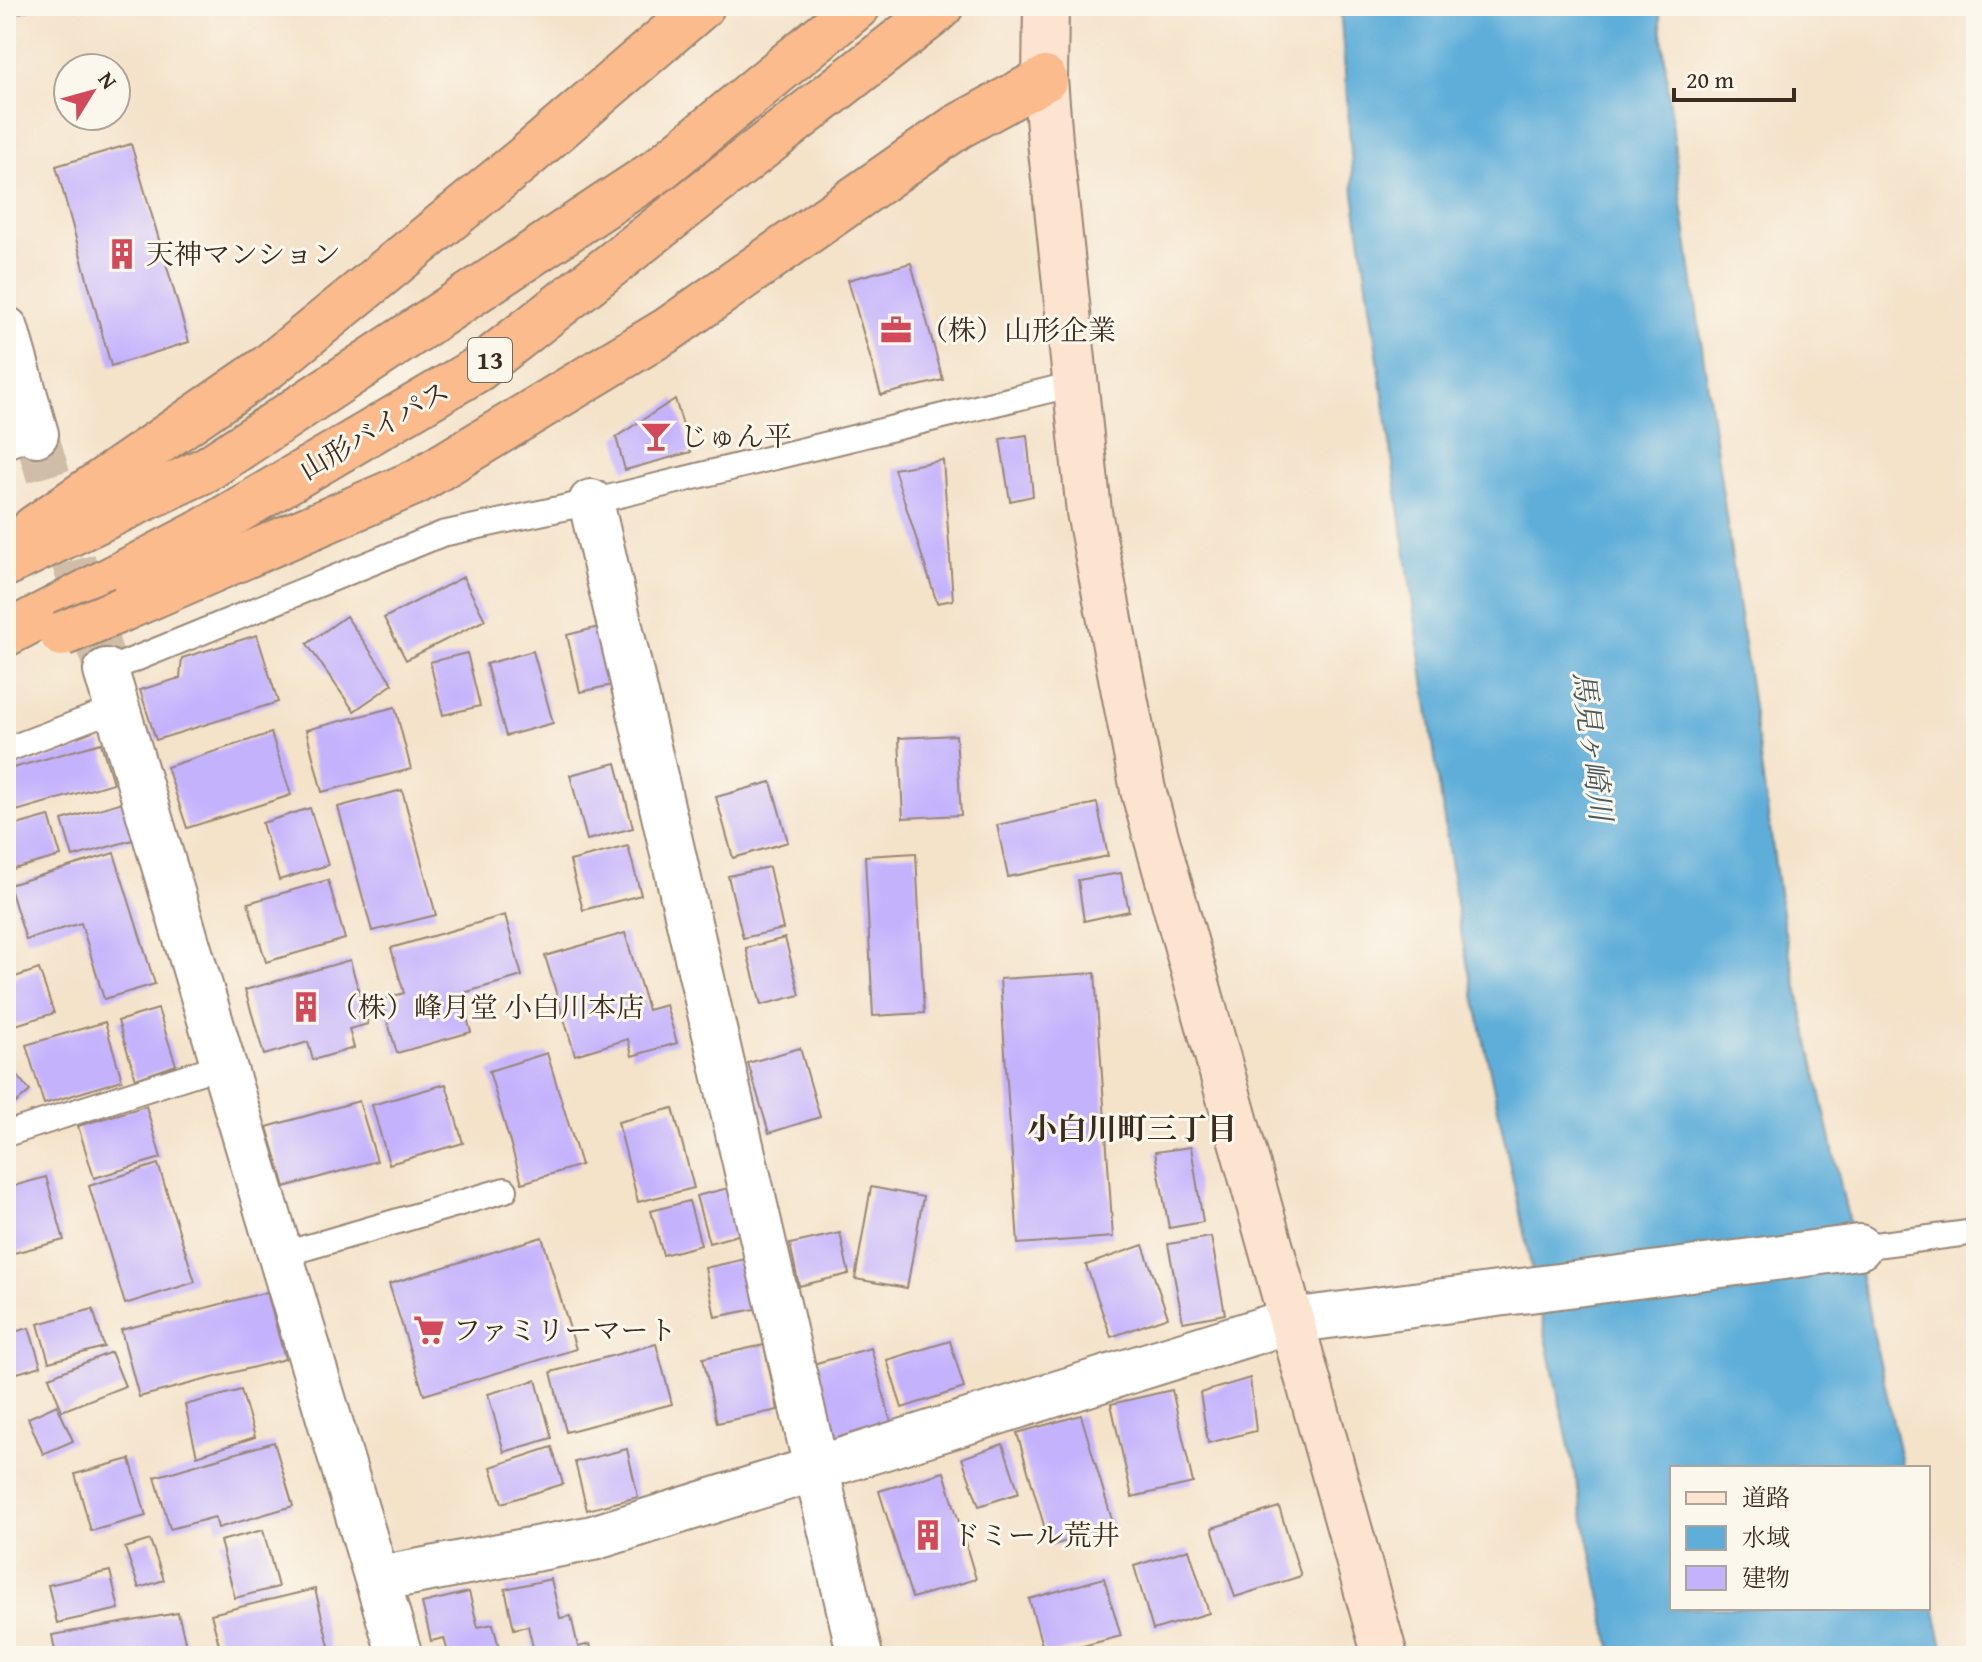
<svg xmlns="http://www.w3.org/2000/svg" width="1982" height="1662" viewBox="0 0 1982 1662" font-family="'Gentium Book Plus','Noto Serif JP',serif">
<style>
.water{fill:#5faed9;stroke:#4d6c7c;stroke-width:2}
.building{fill:#c4b2fd}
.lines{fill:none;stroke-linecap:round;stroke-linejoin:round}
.secondary-tunnel{stroke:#cfbda7;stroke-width:44;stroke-dasharray:44 22;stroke-linecap:butt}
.lane-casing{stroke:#988674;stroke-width:28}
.street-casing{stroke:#988674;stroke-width:48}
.secondary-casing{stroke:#988674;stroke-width:48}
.highway-casing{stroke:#988674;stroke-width:48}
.lane{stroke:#fff;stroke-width:24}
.street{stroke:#fff;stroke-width:44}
.secondary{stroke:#fde4d1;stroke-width:44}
.highway{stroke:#fbbb8c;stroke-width:44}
.highway-bridge-casing{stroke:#988674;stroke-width:48;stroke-linecap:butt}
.highway-bridge{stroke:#fbbb8c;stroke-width:44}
.labels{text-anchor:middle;stroke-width:6;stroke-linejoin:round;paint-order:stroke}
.shield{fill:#fbf7ec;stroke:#75685c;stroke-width:2}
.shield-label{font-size:26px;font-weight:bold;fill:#3b2a1e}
.poi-label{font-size:28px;fill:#3b2a1e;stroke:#fbf7ec;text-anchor:start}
.street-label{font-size:28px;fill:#3b2a1e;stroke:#fbf7ec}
.water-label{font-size:30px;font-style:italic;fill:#48585f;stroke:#fbf7ec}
.neighbourhood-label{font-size:30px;font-weight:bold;fill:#3b2a1e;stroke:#fbf7ec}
</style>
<rect width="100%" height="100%" fill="#fbf7ec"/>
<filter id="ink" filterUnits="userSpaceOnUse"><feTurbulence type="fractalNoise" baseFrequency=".0125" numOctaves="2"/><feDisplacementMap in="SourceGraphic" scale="16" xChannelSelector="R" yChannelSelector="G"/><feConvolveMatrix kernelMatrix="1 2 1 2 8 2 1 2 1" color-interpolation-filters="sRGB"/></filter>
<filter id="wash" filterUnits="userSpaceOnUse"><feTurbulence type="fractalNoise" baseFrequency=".006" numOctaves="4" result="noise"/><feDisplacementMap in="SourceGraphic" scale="32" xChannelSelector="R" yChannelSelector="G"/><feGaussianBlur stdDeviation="1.8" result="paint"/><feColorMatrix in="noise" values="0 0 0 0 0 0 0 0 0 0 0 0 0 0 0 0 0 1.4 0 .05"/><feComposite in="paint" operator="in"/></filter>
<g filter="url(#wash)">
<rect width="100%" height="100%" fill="#f4e2c9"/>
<polygon class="water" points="1340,6 1659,6 1678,176 1784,928 1903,1468 1672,1468 1672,1608 1928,1608 1928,1579 1945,1656 1613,1656 1459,924 1354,193"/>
<g id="blocks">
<g class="building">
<polygon points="6,6 39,6 39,7 6,17"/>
<polygon points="131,144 189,342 111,366 56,166"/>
<polygon points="911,263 943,380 881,395 848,280"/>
<polygon points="675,399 691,452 625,470 616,437"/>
<polygon points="1027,435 1033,496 1010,501 1000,439"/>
<polygon points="943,460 953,600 937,603 894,469"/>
<polygon points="463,577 485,620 406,660 384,618"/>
<polygon points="346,616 393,684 354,711 307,644"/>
<polygon points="603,626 617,684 580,692 567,635"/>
<polygon points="257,635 278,702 156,740 140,690 180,678 182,658"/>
<polygon points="533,651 553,723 506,736 486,664"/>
<polygon points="467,653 480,706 443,715 430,662"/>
<polygon points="395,707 411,769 322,792 306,730"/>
<polygon points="271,733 291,795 187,828 167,767"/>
<polygon points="956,735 961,815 903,818 899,738"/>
<polygon points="101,743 113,783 6,814 6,770"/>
<polygon points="616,763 633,828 587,840 570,775"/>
<polygon points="771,782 788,842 733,858 716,797"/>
<polygon points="402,790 436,915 372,931 338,807"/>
<polygon points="126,801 136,839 73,857 62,820"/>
<polygon points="1097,803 1108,856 1008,877 997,825"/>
<polygon points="310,808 328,865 279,880 262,823"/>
<polygon points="49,816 61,856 13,869 6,843 6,828"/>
<polygon points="628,846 641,895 583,910 570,861"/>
<polygon points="114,853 155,984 104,999 81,923 26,940 9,885"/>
<polygon points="916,853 924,1013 873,1016 865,856"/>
<polygon points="769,867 783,929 743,938 728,876"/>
<polygon points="1121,873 1129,911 1084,921 1078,880"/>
<polygon points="328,880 345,939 266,962 248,903"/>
<polygon points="505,915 522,976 460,994 471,1032 397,1053 381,1000 404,993 391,948"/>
<polygon points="625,933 648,1010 666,1005 677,1043 632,1056 628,1039 575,1055 545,956"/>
<polygon points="785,938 800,995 761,1005 746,948"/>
<polygon points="350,960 368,1024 349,1029 354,1048 313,1060 308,1042 264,1055 245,990"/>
<polygon points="39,969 54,1013 6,1028 6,980"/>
<polygon points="1095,973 1113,1237 1018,1244 1000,979"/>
<polygon points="158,1009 176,1065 136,1079 118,1021"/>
<polygon points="105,1022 122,1080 44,1104 26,1045"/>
<polygon points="800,1048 820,1117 769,1133 748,1063"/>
<polygon points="547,1053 581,1165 522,1183 489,1071"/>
<polygon points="6,1062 30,1091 6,1111"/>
<polygon points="446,1084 463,1143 389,1164 372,1105"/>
<polygon points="359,1101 377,1161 285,1187 267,1127"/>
<polygon points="146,1106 161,1158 94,1178 78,1126"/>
<polygon points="673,1108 694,1188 638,1202 618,1122"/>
<polygon points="1191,1147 1203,1222 1169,1228 1155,1152"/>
<polygon points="158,1164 195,1282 125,1304 89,1186"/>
<polygon points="46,1177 64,1240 6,1255 6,1188"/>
<polygon points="733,1187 745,1233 709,1243 696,1196"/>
<polygon points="871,1187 923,1197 907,1288 855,1279"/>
<polygon points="689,1201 701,1245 663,1255 651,1211"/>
<polygon points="840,1233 849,1274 799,1286 790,1244"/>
<polygon points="542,1237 576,1349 424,1395 389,1284"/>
<polygon points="1211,1237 1225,1314 1183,1322 1168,1244"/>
<polygon points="1143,1245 1168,1317 1111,1337 1086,1265"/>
<polygon points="750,1258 760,1308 715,1317 705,1268"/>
<polygon points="267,1292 285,1359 139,1397 121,1330"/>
<polygon points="93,1309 104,1347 49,1362 38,1324"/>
<polygon points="29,1328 41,1366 7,1376 6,1334"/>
<polygon points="950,1341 964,1388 902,1408 887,1360"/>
<polygon points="656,1344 672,1404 566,1432 551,1372"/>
<polygon points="764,1345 778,1410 717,1423 703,1358"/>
<polygon points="871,1348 892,1426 833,1441 813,1364"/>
<polygon points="111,1352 125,1386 62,1411 49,1377"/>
<polygon points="1250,1378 1256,1431 1208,1443 1200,1393"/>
<polygon points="536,1380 552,1438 504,1452 488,1394"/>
<polygon points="241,1390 255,1437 197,1456 185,1405"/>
<polygon points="1172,1390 1193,1483 1132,1497 1111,1404"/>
<polygon points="57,1405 73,1441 43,1454 28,1418"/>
<polygon points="1081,1415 1114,1527 1050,1546 1017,1433"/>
<polygon points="274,1442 293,1506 218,1528 215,1517 170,1529 155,1477"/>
<polygon points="1003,1444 1019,1493 979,1506 962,1458"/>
<polygon points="552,1447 563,1484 502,1503 491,1467"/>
<polygon points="627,1449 638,1497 587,1510 575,1462"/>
<polygon points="130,1459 146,1516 91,1531 75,1474"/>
<polygon points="944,1472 976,1579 912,1598 879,1491"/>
<polygon points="1279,1507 1301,1576 1235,1597 1212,1528"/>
<polygon points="263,1530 278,1587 235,1598 220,1541"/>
<polygon points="150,1540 164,1580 139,1588 125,1548"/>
<polygon points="1189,1549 1209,1613 1153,1630 1134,1566"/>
<polygon points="110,1571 119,1609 57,1623 48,1585"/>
<polygon points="1104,1578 1121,1636 1045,1656 1029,1599"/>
<polygon points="551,1579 560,1618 571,1616 578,1647 590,1644 593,1656 535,1656 528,1626 514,1629 505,1589"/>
<polygon points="315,1589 331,1654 222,1656 211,1614"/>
<polygon points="469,1592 478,1627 493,1624 501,1656 449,1656 444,1638 431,1641 422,1603"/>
<polygon points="178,1613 189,1656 56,1656 52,1635"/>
</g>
</g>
</g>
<g filter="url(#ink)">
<use href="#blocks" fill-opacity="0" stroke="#988674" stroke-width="2"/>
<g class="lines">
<polyline class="secondary-tunnel" points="36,434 106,671"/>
<defs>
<g id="lane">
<polyline points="6,446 36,434"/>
<polyline points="106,671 442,534 591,502 1074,384"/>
<polyline points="6,750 117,708"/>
<polyline points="6,1134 225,1064"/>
<polyline points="1859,1247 1976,1232"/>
<polyline points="281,1255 505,1190"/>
</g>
<g id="street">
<polyline points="6,329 36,434"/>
<polyline points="591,502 860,1656"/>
<polyline points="106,671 400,1656"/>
<polyline points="378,1579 593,1538 1290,1321 1859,1247"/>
</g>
<polyline id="secondary" points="1046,6 1045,79 1050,141 1089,512 1143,790 1385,1656"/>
<g id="highway">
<polyline points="34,528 268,367 527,156 702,6"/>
<polyline points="6,564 207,469 657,171 858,6"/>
<polyline points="123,609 416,482 669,329 957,127 1045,79"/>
<polyline points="6,634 198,534 478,369 929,17 941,6"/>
</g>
</defs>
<use href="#lane" class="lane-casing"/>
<use href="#street" class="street-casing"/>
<use href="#secondary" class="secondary-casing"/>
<use href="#highway" class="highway-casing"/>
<use href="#lane" class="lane"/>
<use href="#street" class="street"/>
<use href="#secondary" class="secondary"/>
<use href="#highway" class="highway"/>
<defs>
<polyline id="highway-bridge" points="62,634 123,609"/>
</defs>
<use href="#highway-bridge" class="highway-bridge-casing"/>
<use href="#highway-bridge" class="highway-bridge"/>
</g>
</g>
<defs>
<symbol id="building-bare" viewBox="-9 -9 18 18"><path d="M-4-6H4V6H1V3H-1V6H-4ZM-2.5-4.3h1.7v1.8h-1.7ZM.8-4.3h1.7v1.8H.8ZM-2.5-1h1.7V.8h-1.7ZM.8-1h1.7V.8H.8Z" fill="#d1495b" stroke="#fbf7ec" stroke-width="2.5" paint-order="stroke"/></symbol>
<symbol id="office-bare" viewBox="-9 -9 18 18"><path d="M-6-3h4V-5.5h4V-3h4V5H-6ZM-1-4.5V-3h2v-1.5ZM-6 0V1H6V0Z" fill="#d1495b" stroke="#fbf7ec" stroke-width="2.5" paint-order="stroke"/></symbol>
<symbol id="bar-bare" viewBox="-9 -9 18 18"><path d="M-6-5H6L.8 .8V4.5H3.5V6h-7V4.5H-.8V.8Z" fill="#d1495b" stroke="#fbf7ec" stroke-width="2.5" paint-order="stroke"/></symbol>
<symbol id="supermarket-bare" viewBox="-9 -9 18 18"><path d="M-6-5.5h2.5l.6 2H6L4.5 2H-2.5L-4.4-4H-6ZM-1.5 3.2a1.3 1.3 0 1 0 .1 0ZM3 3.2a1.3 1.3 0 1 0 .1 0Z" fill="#d1495b" stroke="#fbf7ec" stroke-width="2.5" paint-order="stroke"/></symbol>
</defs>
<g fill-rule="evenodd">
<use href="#building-bare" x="100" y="232" width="44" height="44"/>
<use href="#office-bare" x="874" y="308" width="44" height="44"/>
<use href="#bar-bare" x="634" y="414" width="44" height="44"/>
<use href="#building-bare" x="284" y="985" width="44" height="44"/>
<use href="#supermarket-bare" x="407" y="1308" width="44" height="44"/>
<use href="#building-bare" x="906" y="1513" width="44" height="44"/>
</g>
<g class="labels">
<rect class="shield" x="468" y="338" width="44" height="44" rx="6"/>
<g class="shield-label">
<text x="490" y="369">13</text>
</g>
<g class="poi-label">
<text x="146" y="264">天神マンション</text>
<text x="920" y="340">（株）山形企業</text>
<text x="680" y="446">じゅん平</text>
<text x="330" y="1017">（株）峰月堂 小白川本店</text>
<text x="453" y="1340">ファミリーマート</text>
<text x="952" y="1545">ドミール荒井</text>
</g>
<g class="street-label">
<text transform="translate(374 430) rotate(-30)" y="10">山形バイパス</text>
</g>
<g class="water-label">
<text transform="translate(1592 746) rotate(83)" y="10">馬見ヶ崎川</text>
</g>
<g class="neighbourhood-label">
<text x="1132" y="1139">小白川町三丁目</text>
</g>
</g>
<rect width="1982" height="1662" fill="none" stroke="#fbf7ec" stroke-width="32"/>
<rect x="1670" y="1466" width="260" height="144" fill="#fbf7ec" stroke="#aea59a" stroke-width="2"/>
<rect x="1686" y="1492" width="40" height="12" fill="#fde4d1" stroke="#aea59a" stroke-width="2"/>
<text x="1742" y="1506" font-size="24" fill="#3b2a1e">道路</text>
<rect x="1686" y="1526" width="40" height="24" fill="#5faed9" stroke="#aea59a" stroke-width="2"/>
<text x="1742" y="1546" font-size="24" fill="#3b2a1e">水域</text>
<rect x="1686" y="1566" width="40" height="24" fill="#c4b2fd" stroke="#aea59a" stroke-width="2"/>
<text x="1742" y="1586" font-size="24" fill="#3b2a1e">建物</text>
<g transform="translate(92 92) rotate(53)"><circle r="38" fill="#fbf7ec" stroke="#aea59a" stroke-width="2"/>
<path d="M0-6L14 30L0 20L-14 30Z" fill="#d1495b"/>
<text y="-12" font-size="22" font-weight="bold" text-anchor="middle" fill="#3b2a1e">N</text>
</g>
<path d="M1674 88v12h120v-12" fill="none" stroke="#3b2a1e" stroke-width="4"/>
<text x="1686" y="88" font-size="24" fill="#3b2a1e" stroke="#fbf7ec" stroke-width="6" paint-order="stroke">20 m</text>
</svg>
